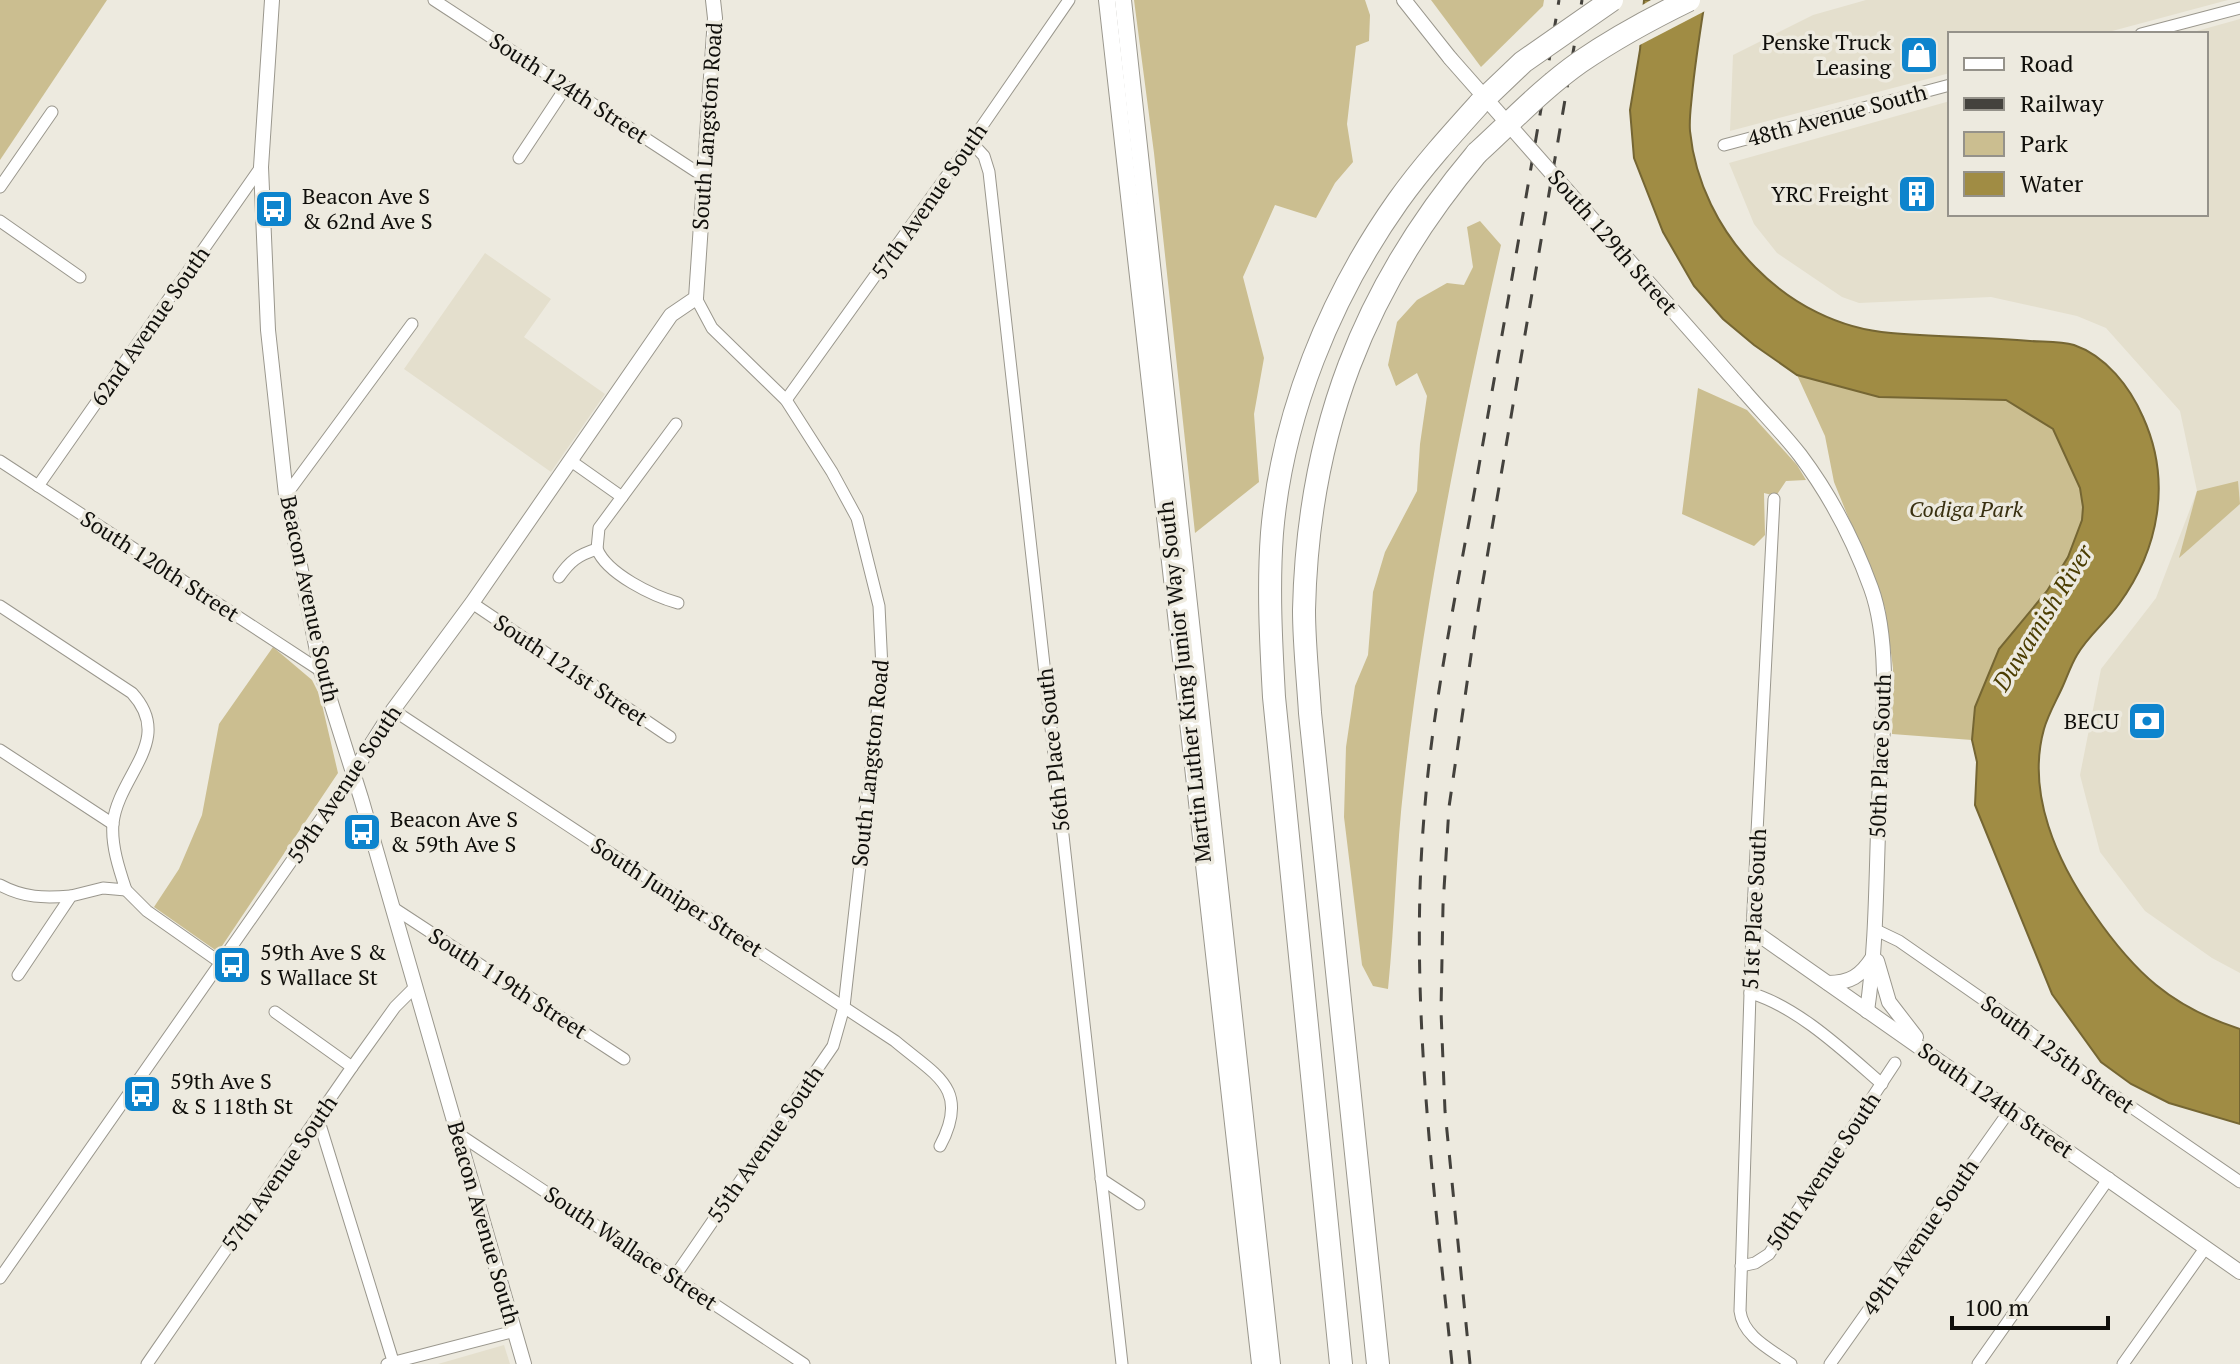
<svg xmlns="http://www.w3.org/2000/svg" width="2240" height="1364" viewBox="0 0 2240 1364" font-family="'PT Serif',serif">
<style>
.built{fill:#e4dfcd}
.green{fill:#cbbe90}
.water{fill:#a08c44;stroke:#756633;stroke-width:2}
.pier{fill:#edeadf}
.lines{fill:none;stroke-linecap:round;stroke-linejoin:round}
.minor-casing{stroke:#9a978d;stroke-width:13}
.tertiary-casing{stroke:#9a978d;stroke-width:16}
.secondary-casing{stroke:#9a978d;stroke-width:18}
.motorway-casing{stroke:#9a978d;stroke-width:24}
.minor{stroke:#fff;stroke-width:11}
.tertiary{stroke:#fff;stroke-width:14}
.secondary{stroke:#fff;stroke-width:16}
.motorway{stroke:#fff;stroke-width:22}
.rail{stroke:#44423d;stroke-width:3;stroke-dasharray:14 14;stroke-linecap:butt}
.tertiary-bridge-casing{stroke:#9a978d;stroke-width:16;stroke-linecap:butt}
.motorway-bridge-casing{stroke:#9a978d;stroke-width:24;stroke-linecap:butt}
.tertiary-bridge{stroke:#fff;stroke-width:14}
.motorway-bridge{stroke:#fff;stroke-width:22}
.labels{text-anchor:middle;stroke-width:7;stroke-linejoin:round;paint-order:stroke}
.poi-label{font-size:22px;fill:#100f0b;stroke:#edeadf;text-anchor:start}
.street-label{font-size:22px;fill:#100f0b;stroke:#edeadf}
.park-label{font-size:22px;font-style:italic;fill:#393010;stroke:#edeadf}
.water-label{font-size:24px;font-style:italic;fill:#4a3c00;stroke:#edeadf}
</style>
<rect width="100%" height="100%" fill="#edeadf"/>
<g class="built">
<polygon points="1866,0 2228,0 2101,34 1950,34 1950,73 1730,131 1733,55 1813,15"/>
<polygon points="2240,19 2240,973 2212,958 2145,911 2100,852 2080,775 2101,669 2156,598 2197,491 2180,411 2106,328 2077,316 1991,297 1859,303 1842,297 1777,253 1754,224 1729,163 1950,101 1950,214 2206,214 2206,34 2186,34"/>
<polygon points="485,253 551,299 524,337 605,394 551,472 404,369"/>
<polygon points="504,1345 510,1364 438,1364"/>
</g>
<g class="green">
<polygon points="0,0 107,0 0,160"/>
<polygon points="1134,0 1365,0 1370,15 1369,41 1356,46 1347,124 1353,162 1335,183 1316,218 1275,205 1243,277 1264,358 1254,414 1259,482 1195,533 1154,153"/>
<polygon points="1431,0 1544,0 1543,6 1481,67"/>
<path d="M1480,221L1501,245C1461,420 1424,604 1404,783C1396,851 1395,921 1388,989L1373,986L1362,965L1344,817L1346,747L1355,686L1368,655L1373,592L1385,552L1417,491L1420,444L1427,396L1417,373L1396,386L1388,365L1397,322L1417,300L1447,283L1464,285L1473,267L1467,227Z"/>
<polygon points="1797,375 1879,397 2006,400 2053,429 2080,488 2084,507 2082,520 2068,557 2047,591 1999,649 1975,707 1972,740 1892,734 1893,668 1885,608 1834,482 1825,436"/>
<polygon points="1698,388 1747,410 1797,465 1806,480 1786,481 1776,496 1764,493 1765,535 1754,546 1682,514"/>
<polygon points="2238,481 2240,504 2179,558 2197,491"/>
<polygon points="273,647 312,680 320,696 338,773 218,952 154,907 179,869 202,815 219,724"/>
</g>
<path class="water" d="M1644,0H1705C1700,32 1695,63 1692,95C1691,106 1689,119 1690,131C1700,233 1787,325 1891,333C1937,337 1984,337 2030,341C2044,342 2061,341 2074,345C2106,356 2130,387 2143,417C2172,481 2159,549 2119,604C2106,622 2088,636 2077,655C2071,665 2067,677 2062,688C2056,701 2048,715 2044,729C2026,793 2057,862 2094,914C2134,972 2171,1007 2240,1029V1124L2169,1103L2131,1084L2101,1062L2052,994L1975,805L1977,762L1972,740L1975,707L1999,649L2047,591L2068,557L2082,520L2083,507L2080,488L2053,429L2006,400L1879,397L1797,375L1754,345L1723,319L1694,286L1663,232L1634,158L1630,110L1640,50Z"/>
<polygon class="pier" points="1651,0 1709,0 1707,10 1636,47 1639,7"/>
<g class="lines">
<defs>
<g id="minor">
<polyline points="434,0 703,176"/>
<polyline points="2141,34 2240,8"/>
<polyline points="971,142 984,156 989,172 1122,1364"/>
<polyline points="1724,145 1950,85"/>
<polyline points="519,158 566,87"/>
<polyline points="0,187 52,112"/>
<polyline points="0,221 80,277"/>
<polyline points="786,400 971,142 1069,0"/>
<polyline points="0,461 321,671"/>
<polyline points="571,461 622,497"/>
<polyline points="38,486 261,167"/>
<polyline points="286,495 412,324"/>
<path d="M1774,499L1752,930L1740,1311C1743,1337 1772,1350 1791,1364"/>
<path d="M597,549C607,574 653,596 678,603"/>
<path d="M559,577C570,561 578,555 597,549L599,528L676,424"/>
<polyline points="472,603 670,737"/>
<path d="M0,606L132,693C175,740 119,774 113,823C111,845 119,869 126,890L103,888L71,896L18,975"/>
<path d="M393,710L895,1041C935,1075 971,1088 940,1146"/>
<polyline points="0,750 113,824"/>
<path d="M0,885C24,898 44,898 71,896"/>
<polyline points="126,890 147,911 221,963"/>
<polyline points="392,907 624,1059"/>
<polyline points="1874,929 1899,941 2027,1030 2105,1089 2240,1182"/>
<path d="M1750,993C1797,1006 1845,1052 1882,1084"/>
<polyline points="275,1012 352,1067"/>
<polyline points="318,1118 393,1361"/>
<polyline points="457,1133 804,1364"/>
<polyline points="1101,1179 1139,1204"/>
<polyline points="1741,1266 1755,1263 1769,1254 1895,1063"/>
<polyline points="675,1276 833,1046 844,1007 882,669 879,606 857,518 832,472 786,400 712,328 696,298"/>
<polyline points="0,1278 353,773"/>
<polyline points="147,1364 352,1067 395,1007 416,986"/>
<polyline points="387,1364 515,1331"/>
<polyline points="1830,1364 2010,1110"/>
<polyline points="1978,1364 2109,1178"/>
<polyline points="2123,1364 2206,1247"/>
</g>
<g id="tertiary">
<polyline points="272,0 261,167 268,330 286,495 321,671 361,798 524,1364"/>
<polyline points="1404,0 1450,58"/>
<path d="M1744,391C1762,412 1783,433 1800,455C1830,495 1854,541 1871,588C1893,648 1881,741 1879,805C1876,873 1877,943 1867,1011"/>
<polyline points="353,773 393,710 472,603 671,315 696,298 715,18 713,0"/>
<polyline points="1752,930 2240,1272"/>
<polyline points="1877,961 1889,1002 1916,1037"/>
<path d="M1828,983C1850,983 1861,976 1873,957"/>
</g>
<g id="secondary">
<polyline points="1107,0 1260,1364"/>
<polyline points="1123,0 1272,1364"/>
</g>
<g id="motorway">
<path d="M1341,1364L1274,697C1271,643 1268,588 1272,533C1282,415 1330,297 1398,201C1423,166 1452,134 1480,103"/>
<path d="M1378,1364L1310,713C1308,679 1304,644 1304,610C1308,432 1363,288 1477,153"/>
</g>
</defs>
<use href="#minor" class="minor-casing"/>
<use href="#tertiary" class="tertiary-casing"/>
<use href="#secondary" class="secondary-casing"/>
<use href="#motorway" class="motorway-casing"/>
<use href="#minor" class="minor"/>
<use href="#tertiary" class="tertiary"/>
<use href="#secondary" class="secondary"/>
<use href="#motorway" class="motorway"/>
<g class="rail">
<path d="M1452,1364C1433,1179 1408,991 1425,805C1434,695 1458,586 1477,477C1505,318 1533,160 1559,0"/>
<polyline points="1470,1364 1445,1111 1441,1011 1443,906 1449,807 1475,628 1582,0"/>
</g>
<defs>
<polyline id="tertiary-bridge" points="1450,58 1744,391"/>
<g id="motorway-bridge">
<polyline points="1480,103 1523,62 1612,0"/>
<path d="M1477,153C1511,122 1543,88 1580,62C1615,38 1652,18 1689,0"/>
</g>
</defs>
<use href="#tertiary-bridge" class="tertiary-bridge-casing"/>
<use href="#motorway-bridge" class="motorway-bridge-casing"/>
<use href="#tertiary-bridge" class="tertiary-bridge"/>
<use href="#motorway-bridge" class="motorway-bridge"/>
</g>
<defs>
<symbol id="shop-square" viewBox="-11 -11 22 22"><rect x="-9" y="-9" width="18" height="18" rx="4" fill="#0d84cd" stroke="#edeadf"/><path d="M-5-2.5h2.3a2.7 3.5 0 0 1 5.4 0H5L5.5 6h-11ZM-1.5-2.5h3a1.5 2.3 0 0 0-3 0Z" fill="#fff"/></symbol>
<symbol id="building-square" viewBox="-11 -11 22 22"><rect x="-9" y="-9" width="18" height="18" rx="4" fill="#0d84cd" stroke="#edeadf"/><path d="M-4-6H4V6H1V3H-1V6H-4ZM-2.5-4.3h1.7v1.8h-1.7ZM.8-4.3h1.7v1.8H.8ZM-2.5-1h1.7V.8h-1.7ZM.8-1h1.7V.8H.8Z" fill="#fff"/></symbol>
<symbol id="bus-square" viewBox="-11 -11 22 22"><rect x="-9" y="-9" width="18" height="18" rx="4" fill="#0d84cd" stroke="#edeadf"/><path d="M-5-6H5V4H4V6H2V4H-2V6H-4V4H-5ZM-3.5-4V0h7V-4ZM-3.5 1.2v1.5H-2V1.2ZM2 1.2v1.5H3.5V1.2Z" fill="#fff"/></symbol>
<symbol id="bank-square" viewBox="-11 -11 22 22"><rect x="-9" y="-9" width="18" height="18" rx="4" fill="#0d84cd" stroke="#edeadf"/><path d="M-6-4H6V4H-6ZM0-2.3a2.3 2.3 0 1 0 0 4.6a2.3 2.3 0 1 0 0-4.6Z" fill="#fff"/></symbol>
</defs>
<g fill-rule="evenodd">
<use href="#shop-square" x="1897" y="33" width="44" height="44"/>
<use href="#building-square" x="1895" y="172" width="44" height="44"/>
<use href="#bus-square" x="252" y="187" width="44" height="44"/>
<use href="#bank-square" x="2125" y="699" width="44" height="44"/>
<use href="#bus-square" x="340" y="810" width="44" height="44"/>
<use href="#bus-square" x="210" y="943" width="44" height="44"/>
<use href="#bus-square" x="120" y="1072" width="44" height="44"/>
</g>
<g class="labels">
<g class="poi-label">
<text x="1891" y="50" text-anchor="end">Penske Truck<tspan x="1891" dy="25">Leasing</tspan></text>
<text x="1889" y="202" text-anchor="end">YRC Freight</text>
<text x="302" y="204">Beacon Ave S<tspan x="302" dy="25">&amp; 62nd Ave S</tspan></text>
<text x="2119" y="729" text-anchor="end">BECU</text>
<text x="390" y="827">Beacon Ave S<tspan x="390" dy="25">&amp; 59th Ave S</tspan></text>
<text x="260" y="960">59th Ave S &amp;<tspan x="260" dy="25">S Wallace St</tspan></text>
<text x="170" y="1089">59th Ave S<tspan x="170" dy="25">&amp; S 118th St</tspan></text>
</g>
<g class="street-label">
<text transform="translate(569 88) rotate(33)" y="8">South 124th Street</text>
<text transform="translate(1837 115) rotate(-15)" y="8">48th Avenue South</text>
<text transform="translate(707 126) rotate(-86)" y="8">South Langston Road</text>
<text transform="translate(929 201) rotate(-55)" y="8">57th Avenue South</text>
<text transform="translate(1613 242) rotate(49)" y="8">South 129th Street</text>
<text transform="translate(150 326) rotate(-55)" y="8">62nd Avenue South</text>
<text transform="translate(160 566) rotate(33)" y="8">South 120th Street</text>
<text transform="translate(310 599) rotate(78)" y="8">Beacon Avenue South</text>
<text transform="translate(571 670) rotate(34)" y="8">South 121st Street</text>
<text transform="translate(1184 682) rotate(-96)" y="8">Martin Luther King Junior Way South</text>
<text transform="translate(1053 750) rotate(-96)" y="8">56th Place South</text>
<text transform="translate(1880 756) rotate(-88)" y="8">50th Place South</text>
<text transform="translate(870 763) rotate(-84)" y="8">South Langston Road</text>
<text transform="translate(344 784) rotate(-56)" y="8">59th Avenue South</text>
<text transform="translate(677 897) rotate(33)" y="8">South Juniper Street</text>
<text transform="translate(1754 909) rotate(-87)" y="8">51st Place South</text>
<text transform="translate(508 983) rotate(33)" y="8">South 119th Street</text>
<text transform="translate(2058 1054) rotate(36)" y="8">South 125th Street</text>
<text transform="translate(1996 1100) rotate(35)" y="8">South 124th Street</text>
<text transform="translate(765 1144) rotate(-55)" y="8">55th Avenue South</text>
<text transform="translate(1823 1171) rotate(-56)" y="8">50th Avenue South</text>
<text transform="translate(279 1173) rotate(-55)" y="8">57th Avenue South</text>
<text transform="translate(484 1223) rotate(74)" y="8">Beacon Avenue South</text>
<text transform="translate(1920 1237) rotate(-55)" y="8">49th Avenue South</text>
<text transform="translate(631 1248) rotate(34)" y="8">South Wallace Street</text>
</g>
<g class="park-label">
<text x="1966" y="517">Codiga Park</text>
</g>
<g class="water-label">
<text transform="translate(2043 618) rotate(-58)" y="8">Duwamish River</text>
</g>
</g>
<rect x="1948" y="32" width="260" height="184" fill="#edeadf" stroke="#95928a" stroke-width="2"/>
<rect x="1964" y="58" width="40" height="12" fill="#ffffff" stroke="#95928a" stroke-width="2"/>
<text x="2020" y="72" font-size="24" fill="#100f0b">Road</text>
<rect x="1964" y="98" width="40" height="12" fill="#44423d" stroke="#95928a" stroke-width="2"/>
<text x="2020" y="112" font-size="24" fill="#100f0b">Railway</text>
<rect x="1964" y="132" width="40" height="24" fill="#cbbe90" stroke="#95928a" stroke-width="2"/>
<text x="2020" y="152" font-size="24" fill="#100f0b">Park</text>
<rect x="1964" y="172" width="40" height="24" fill="#a08c44" stroke="#95928a" stroke-width="2"/>
<text x="2020" y="192" font-size="24" fill="#100f0b">Water</text>
<path d="M1952 1316v12h156v-12" fill="none" stroke="#100f0b" stroke-width="4"/>
<text x="1964" y="1316" font-size="24" fill="#100f0b" stroke="#edeadf" stroke-width="6" paint-order="stroke">100 m</text>
</svg>
